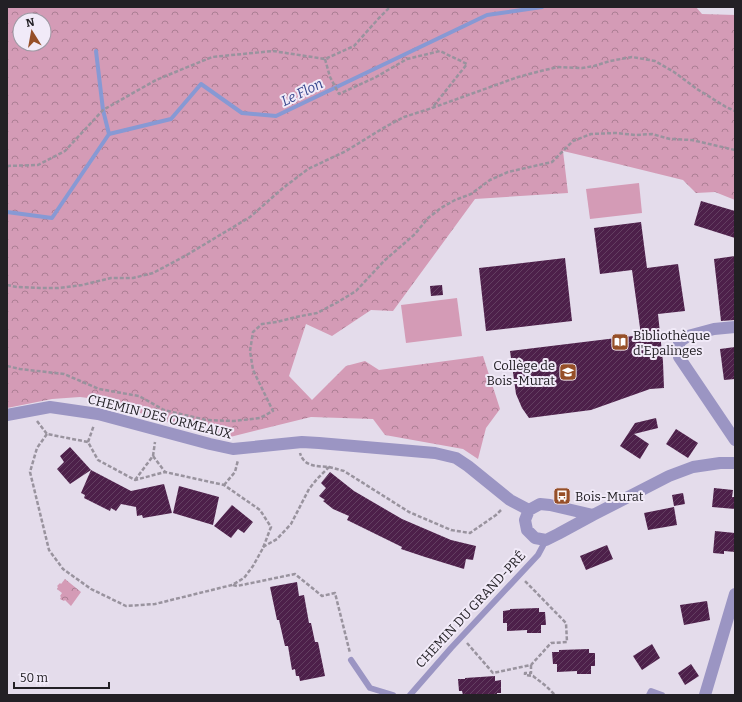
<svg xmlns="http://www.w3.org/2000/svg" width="742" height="702" viewBox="0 0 742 702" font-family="Bitter,serif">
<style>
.forest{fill:url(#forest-crowns);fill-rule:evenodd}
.pitch{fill:#d49bb6}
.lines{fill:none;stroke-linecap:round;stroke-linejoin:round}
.stream{stroke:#8799d4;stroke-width:4}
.building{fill:url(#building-hatch)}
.path{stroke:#99939e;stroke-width:2.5;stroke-dasharray:4 2;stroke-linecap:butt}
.lane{stroke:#9b95c3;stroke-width:6}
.street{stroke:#9b95c3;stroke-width:12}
.labels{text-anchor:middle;stroke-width:4;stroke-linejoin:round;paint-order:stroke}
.poi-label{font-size:13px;fill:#232025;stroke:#f1eaf8;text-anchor:start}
.street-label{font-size:13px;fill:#232025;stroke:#f1eaf8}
.water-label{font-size:14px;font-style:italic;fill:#37468e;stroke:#f1eaf8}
</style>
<defs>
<pattern id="forest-crowns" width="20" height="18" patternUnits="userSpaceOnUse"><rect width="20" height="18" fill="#d49bb6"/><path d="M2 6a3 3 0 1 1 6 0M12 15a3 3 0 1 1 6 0" fill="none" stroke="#ac7e94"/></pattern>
<pattern id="building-hatch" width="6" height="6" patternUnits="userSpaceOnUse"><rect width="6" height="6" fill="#4d204a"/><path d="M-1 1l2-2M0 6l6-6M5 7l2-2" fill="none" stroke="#633f61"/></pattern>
</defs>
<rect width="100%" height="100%" fill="#e4dceb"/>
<g class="forest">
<path d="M7,7H696L702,14L735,15V200L715,192L696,193L683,180L618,164L563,151L568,193L475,199L393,311L371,310L332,336L306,324L289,376L312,400L346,366L365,361L379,370L483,356L500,409L486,428L478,459L463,449L385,435L373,419L311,417L226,438L175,424L96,399L80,397L52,399L7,408ZM20,20H44V44H20Z"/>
<polygon points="65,579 81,592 71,606 65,600 64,601 60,599 61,597 60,596 62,593 57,589 58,587 57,586 60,583 61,584"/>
</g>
<g class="pitch">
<polygon points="639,183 642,213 590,219 586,189"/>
<polygon points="457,298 462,336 406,343 401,305"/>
</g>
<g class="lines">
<g class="stream">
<polyline points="96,51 103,110 109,134"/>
<polyline points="7,212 52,218 109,134 171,119 201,84 242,113 276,116 487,15 542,7"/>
</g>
</g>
<g class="building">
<polygon points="701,201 735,211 735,238 694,225"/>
<polygon points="641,222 647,268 678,264 685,311 658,314 663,362 664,388 650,389 591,410 529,418 522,408 516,394 510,351 641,335 632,270 600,274 594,228"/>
<polygon points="735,256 735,320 721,321 714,259"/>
<polygon points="565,258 572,321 486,331 479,268"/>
<polygon points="442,285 443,295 431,296 430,286"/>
<polygon points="735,347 735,379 724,380 720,349"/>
<polygon points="656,418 658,428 634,434 649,444 640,459 620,446 635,423"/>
<polygon points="676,429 698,443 688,458 666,444"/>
<polygon points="70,447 91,470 70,484 57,469 64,462 60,456"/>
<polygon points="91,470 131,491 164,484 172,513 143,518 142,515 137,516 136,507 121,504 116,511 111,508 110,511 84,498 85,495 81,493"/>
<polygon points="330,472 354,491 402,519 451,540 476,546 473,560 466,559 464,569 425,557 401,549 402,547 347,520 349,516 333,509 323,501 325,500 319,496 326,488 321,483"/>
<polygon points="179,486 219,497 213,525 173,513"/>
<polygon points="714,488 733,490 732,497 735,497 735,509 712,507"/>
<polygon points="683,493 685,504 674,506 672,495"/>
<polygon points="232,505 253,522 244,533 238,529 231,538 214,526"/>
<polygon points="674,507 677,525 648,530 644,513"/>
<polygon points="715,531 735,533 735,552 724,551 724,554 713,553"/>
<polygon points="607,545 613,559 586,570 580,556"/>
<polygon points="297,582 299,596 304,595 309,623 311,623 315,642 318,642 325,676 300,681 299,676 296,676 295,669 292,670 288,646 285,646 279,620 277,620 270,587"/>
<polygon points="707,601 710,620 684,625 680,605"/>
<polygon points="539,608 539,612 545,612 546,625 541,625 541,633 527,633 527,630 507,631 507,623 503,623 503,611 510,610 510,609"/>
<polygon points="652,644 660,658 642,670 633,656"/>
<polygon points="589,649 589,653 595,653 595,666 591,666 591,674 577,674 577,671 557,672 557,664 553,664 552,652 559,652 559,650"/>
<polygon points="691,664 699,676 685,685 678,673"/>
<polygon points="495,676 495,681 501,680 501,693 497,693 497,695 463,695 462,691 459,691 458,679 465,679 465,678"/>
</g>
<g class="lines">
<g class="path">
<polyline points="325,59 330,77 339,94 376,77 407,59 440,51 467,64 432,108"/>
<polyline points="7,166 38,165 65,151 103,110 156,80 212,57 273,51 325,59 354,46 379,18 390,7"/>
<polyline points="7,285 17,287 40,288 58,288 82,285 111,278 133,278 153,273 185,256 250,217 283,188 308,169 346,151 385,127 404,117 432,108 518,77 545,70 558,67 582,68 594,66 610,61 632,57 655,61 674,72 697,89 726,107 735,111"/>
<polyline points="7,366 20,369 64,374 99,389 139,396 164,410 206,420 234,421 260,418 273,411 253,370 250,351 253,332 262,324 277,322 296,317 317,313 338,302 356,291 384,261 415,234 428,218 441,208 455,200 471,194 490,180 508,172 552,162 573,141 591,134 616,133 636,135 652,134 670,139 692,140 735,150"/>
<polyline points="37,421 47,434 88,442 98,460 135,480 165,472 224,485 260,510 271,527 263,548 253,566 244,578 232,585 155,604 126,606 91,589 63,569 49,550 30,472 37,448 47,434"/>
<polyline points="88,442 94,425"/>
<polyline points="153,456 165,472"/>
<polyline points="329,467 344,471 409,512 451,530 470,533 496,515 502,509"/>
<polyline points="135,480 153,456 155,442"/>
<polyline points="224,485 235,472 238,460"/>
<path d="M263,547L277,539L291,524L309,489L317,479L329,467C317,466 304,467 300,453"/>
<polyline points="233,585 237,586 295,574 322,596 335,593 350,653"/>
<polyline points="467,643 493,673 531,665 551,643 567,642 566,623 525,581"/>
<polyline points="531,665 531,673 525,673 525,675 533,676 546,686 555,695"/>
</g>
<g class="lane">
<polyline points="351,660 370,688 393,695"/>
<polyline points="410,695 451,648 538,555 546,540"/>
<polyline points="649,695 651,691 662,695"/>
</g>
<g class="street">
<polyline points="735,327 714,329 688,336 679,342 679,357 735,440"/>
<polyline points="7,415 50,407 98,414 210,444 233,449 302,442 319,443 435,453 456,458 468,466 510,500 529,510"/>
<polyline points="593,515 550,505 540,504 529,510 525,520 527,530 535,538 546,540 558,534 593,515 669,476 693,467 720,463 735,463"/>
<polyline points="705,695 735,594"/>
</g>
</g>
<defs>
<symbol id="library-square" viewBox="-11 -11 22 22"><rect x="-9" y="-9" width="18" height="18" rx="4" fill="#964f28" stroke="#f1eaf8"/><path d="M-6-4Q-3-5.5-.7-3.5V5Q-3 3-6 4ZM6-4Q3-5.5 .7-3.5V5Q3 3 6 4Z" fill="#fff"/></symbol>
<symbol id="school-square" viewBox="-11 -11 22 22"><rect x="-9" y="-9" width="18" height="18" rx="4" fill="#964f28" stroke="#f1eaf8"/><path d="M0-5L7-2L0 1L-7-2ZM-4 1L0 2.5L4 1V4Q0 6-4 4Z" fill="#fff"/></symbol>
<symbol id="bus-square" viewBox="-11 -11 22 22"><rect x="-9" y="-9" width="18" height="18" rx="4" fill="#964f28" stroke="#f1eaf8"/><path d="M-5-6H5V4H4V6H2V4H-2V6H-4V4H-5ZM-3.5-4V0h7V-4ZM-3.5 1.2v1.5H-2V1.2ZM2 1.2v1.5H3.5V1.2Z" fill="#fff"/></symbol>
</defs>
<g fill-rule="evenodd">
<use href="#library-square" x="610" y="332" width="20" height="20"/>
<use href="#school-square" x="558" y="362" width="20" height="20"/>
<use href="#bus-square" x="552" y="486" width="20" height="20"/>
</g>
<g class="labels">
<g class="poi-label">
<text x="633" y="340">Bibliothèque<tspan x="633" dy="15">d'Epalinges</tspan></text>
<text x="555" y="370" text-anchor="end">Collège de<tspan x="555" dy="15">Bois-Murat</tspan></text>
<text x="575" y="501">Bois-Murat</text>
</g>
<g class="street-label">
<text transform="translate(160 416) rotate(14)" y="5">CHEMIN DES ORMEAUX</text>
<text transform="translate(470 609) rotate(-47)" y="5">CHEMIN DU GRAND-PRÉ</text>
</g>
<g class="water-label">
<text transform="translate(302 92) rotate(-26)" y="5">Le Flon</text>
</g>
</g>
<rect width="742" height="702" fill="none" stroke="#232025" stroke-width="16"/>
<g transform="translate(32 32) rotate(349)"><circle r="19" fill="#f1eaf8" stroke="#9f99a4"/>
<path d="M0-3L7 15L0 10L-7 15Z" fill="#964f28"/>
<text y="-6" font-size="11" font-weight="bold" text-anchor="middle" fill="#232025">N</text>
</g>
<path d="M14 682v6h95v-6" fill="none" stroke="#232025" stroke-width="2"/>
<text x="20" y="682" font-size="12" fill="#232025" stroke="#f1eaf8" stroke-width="3" paint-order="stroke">50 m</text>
</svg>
